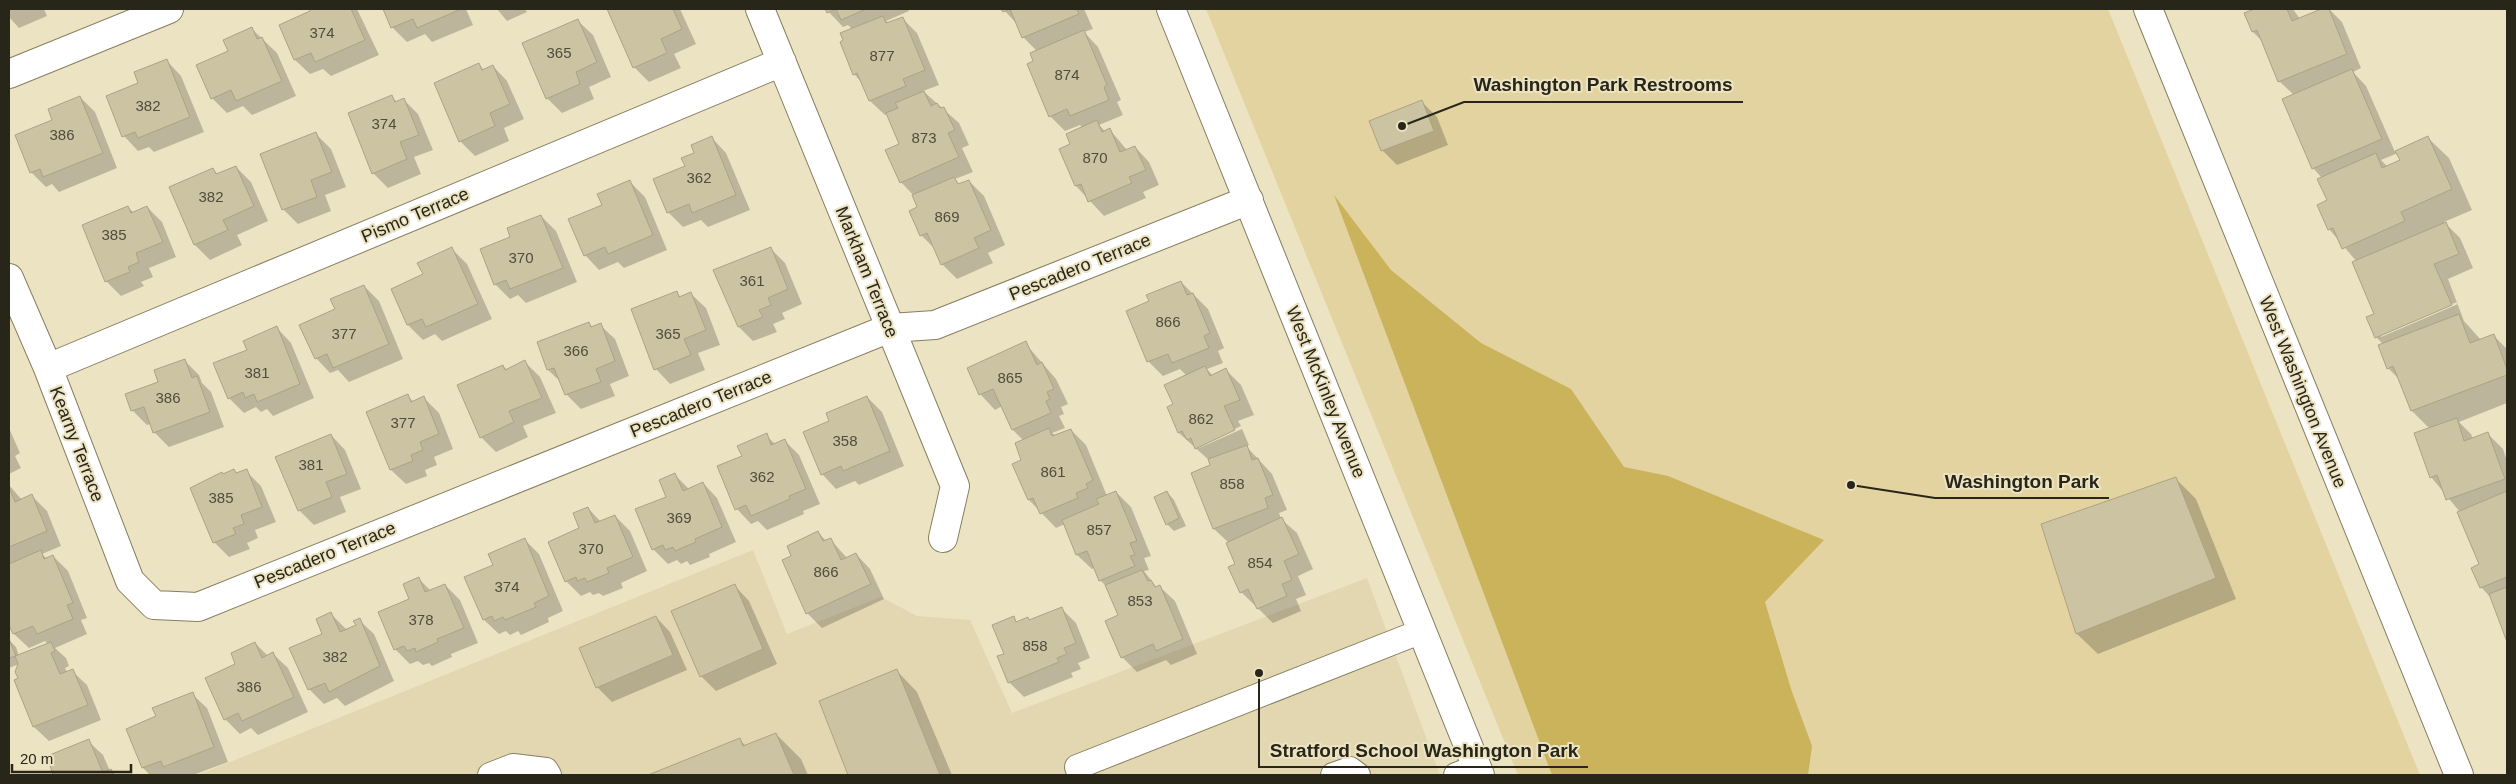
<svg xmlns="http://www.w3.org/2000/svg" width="2516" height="784" font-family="Arial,sans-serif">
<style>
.built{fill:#e2d7b0}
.green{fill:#e2d3a0}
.forest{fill:#cab35b}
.shadow{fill:#0003;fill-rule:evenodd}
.building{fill:#ccc3a3;stroke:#aca384}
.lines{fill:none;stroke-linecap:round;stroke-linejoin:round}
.service-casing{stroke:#877e60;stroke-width:26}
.minor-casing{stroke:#877e60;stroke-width:30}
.tertiary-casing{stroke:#877e60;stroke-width:30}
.service{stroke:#fff;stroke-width:24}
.minor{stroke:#fff;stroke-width:28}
.tertiary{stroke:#fff;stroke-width:28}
.labels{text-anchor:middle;stroke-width:4;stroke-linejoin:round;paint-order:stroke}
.number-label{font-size:15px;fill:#514c3c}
.street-label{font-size:18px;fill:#282519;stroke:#ece3c2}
.leader{fill:none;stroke:#282519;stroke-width:2}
.callout-dot{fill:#282519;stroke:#ece3c2;stroke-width:2}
.callout-label{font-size:19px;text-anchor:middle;font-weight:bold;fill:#282519;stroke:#ece3c2;stroke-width:4;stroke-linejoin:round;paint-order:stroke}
</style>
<rect width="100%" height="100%" fill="#ece3c2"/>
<!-- built -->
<path class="built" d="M753,550L787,634L881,597L917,616L970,620L1012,713L1367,578L1440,775H198Z"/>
<!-- green -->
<path class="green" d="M1206,9H2108L2420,775H1518Z"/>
<!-- forest -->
<path class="forest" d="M1334,195L1391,270L1481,343L1571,389L1624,467L1668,476L1824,540L1765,602L1791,689L1812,746L1808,775H1552Z"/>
<!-- shadow -->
<path class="shadow" d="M9,9H44L47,16L19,28L9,17Z
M311,9H357L379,55L331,76L323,69L310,74L295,60L280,25L312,12Z
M385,9H466L473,25L432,42L425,34L407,42L392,27Z
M497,9H525L527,12L507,21Z
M609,9H680L696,44L674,54L681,68L649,82L634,67Z
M826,9H908L909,11L886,21L889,23L902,18L917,33L939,85L923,91L959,123L969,145L962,148L973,172L955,179L960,185L969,181L984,196L1005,245L988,253L993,263L957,279L942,264L936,250L921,235L918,208L914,196L901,182V145L888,114L885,115L870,101L862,83L854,74L852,29L848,25L843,27Z
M1003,9H1084L1093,29L1084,32L1098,47L1121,100L1117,102L1123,115L1099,125L1106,132L1110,130L1127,150L1135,147L1149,162L1159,185L1143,192L1146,198L1104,216L1076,186L1061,150L1072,145L1083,128L1080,125L1065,131L1050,116L1035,62L1037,51L1023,37L1019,26Z
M2252,9H2293L2300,19L2329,9L2342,22L2361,68L2353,72L2366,86L2395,152L2428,138L2449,158L2472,210L2444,222L2460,238L2473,268L2448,279L2464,321L2481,340L2494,336L2507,349V403L2459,422L2471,434L2473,439L2488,434L2503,449L2507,461V639L2491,598L2481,587V565L2460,512L2431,477L2430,429L2412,411L2400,380L2388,368L2383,344L2376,337V314L2357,262L2329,229L2328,201L2322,178L2313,168L2294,95L2279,81L2264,43L2253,32L2245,14L2254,10ZM2398,153L2402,161L2388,167L2381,160ZM2457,302L2458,304L2381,337V334Z
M578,21L593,35L611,77L589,87L594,99L562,113L547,98Z
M252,29L277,53L296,96L252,115L243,106L227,113L212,98L229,51Z
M167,61L181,76L204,132L154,152L149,147L138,151L124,136L140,84Z
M479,65L484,70L493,66L507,81L524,119L504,128L509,141L475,156L460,141Z
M80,97L95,112L117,168L59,192L52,184L46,187L31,172L53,121Z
M392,97L397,102L403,99L418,114L433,150L414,157L421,174L388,188L373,173Z
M1422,102L1437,117L1448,145L1397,165L1382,150Z
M316,134L331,149L346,187L325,195L331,211L298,224L283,209Z
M712,138L726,153L750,210L708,227L701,220L683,227L668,212L687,167L696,154Z
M236,167L251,182L268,221L237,235L242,245L210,260L195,245L170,188L213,169L218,175Z
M630,182L645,197L667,250L624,268L618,262L599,270L585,255L603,205Z
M128,207L134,213L147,207L162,222L176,257L149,268L153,277L141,282L144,286L121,296L106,281Z
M541,216L556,231L577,282L526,303L518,295L510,299L495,284Z
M770,248L785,263L802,304L782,313L785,319L773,324L777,332L753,341L739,327Z
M452,249L467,264L492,319L442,341L435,334L423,340L408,325L392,289L424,275Z
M1181,282L1208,309L1224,348L1218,351L1223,363L1207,369L1213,376L1226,370L1241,385L1254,415L1238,421L1241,426L1197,446L1199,448L1242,429L1249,445L1246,446L1272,474L1287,510L1279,513L1281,519L1297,533L1313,569L1298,576L1306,595L1296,599L1301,611L1273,623L1241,592L1237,564L1229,543L1214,529L1193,473L1212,466L1211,462L1179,433L1168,408L1174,405L1187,376L1180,369L1163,376L1148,361L1150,302Z
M364,286L379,301L403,359L349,382L338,370L330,373L316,358L336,310Z
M676,293L681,297L691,294L706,308L720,345L698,353L705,370L670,384L656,369Z
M588,323L593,327L600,325L615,339L629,376L610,384L615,396L581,409L566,394L562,383L548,370L538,342Z
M277,328L291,343L314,398L273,416L267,409L261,412L256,407L244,413L229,398L248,350Z
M1025,343L1056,379L1068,404L1061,407L1064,414L1059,416L1065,428L1052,433L1056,436L1071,430L1086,445L1107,496L1116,492L1131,507L1151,556L1144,558L1149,570L1144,571L1157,588L1160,587L1175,601L1197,654L1171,665L1166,660L1137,672L1122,657L1120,616L1107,587L1100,580L1095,568L1092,569L1077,555L1065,524L1056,528L1029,500L1014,464L1023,460L1024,441L1013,430L1002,406L995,410L981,395L968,368Z
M184,360L199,375L202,383L211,392L224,427L169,447L154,432L151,424L147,425L132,410Z
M525,362L540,377L556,413L523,426L528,437L496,452L481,437L503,366L507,370Z
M407,396L414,402L424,398L439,413L453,449L434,457L437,465L425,470L427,476L406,484L391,470L367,412Z
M867,397L882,412L904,466L859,485L855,481L836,489L822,474L831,421Z
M9,428L20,453L15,456L21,468L9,474Z
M331,435L345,450L361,489L340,497L346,512L314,525L299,510Z
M766,435L776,445L785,441L799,455L820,504L803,511L804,514L767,530L758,521L751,524L737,509L743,457Z
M234,471L237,474L246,471L261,486L276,522L255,530L258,538L247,543L250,549L229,557L214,542L224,475Z
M675,475L689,489L703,483L717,498L736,542L709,554L710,557L690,565L687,561L681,564L677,560L668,564L653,549Z
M2175,478L2196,499L2236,599L2098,654L2077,634L2042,525Z
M9,485L22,500L32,496L47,511L61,546L42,554L47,559L53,556L68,571L87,618L81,620L87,634L55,648L66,658L69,666L65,668L67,672L72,671L87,685L101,720L49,741L34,727L20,679L19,664L9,668V640L16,647L19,656L48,644L45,641L29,648L14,634L9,621Z
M1167,492L1174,500L1186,526L1174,531L1167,524Z
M588,508L601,522L615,516L630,531L647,571L621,583L623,588L603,596L599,593L593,595L590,592L581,596L566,581Z
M818,532L826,541L830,539L847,558L856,554L870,569L884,599L822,628L807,613L793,556Z
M524,539L539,554L563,611L548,618L549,622L521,635L518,631L510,635L506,631L499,634L484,620L494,566Z
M418,578L431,591L445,585L460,600L478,643L451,654L452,657L432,666L429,663L423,665L418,661L410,664L395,649Z
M735,586L749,601L777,664L716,691L701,676Z
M1061,608L1076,623L1090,658L1078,663L1081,669L1071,673L1073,677L1024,697L1009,682L1006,654L1013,618L1018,623L1030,621Z
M331,614L347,630L357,626L359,620L374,634L394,681L345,706L337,698L324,704L309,689Z
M656,617L670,632L687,670L612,702L597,687Z
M255,643L268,656L273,654L288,668L308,712L258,735L251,728L240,734L225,719L237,664Z
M897,671L917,692L952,775H850L821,702Z
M192,694L207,708L228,762L193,775H150L143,768L127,729L158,717Z
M776,734L801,759L808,775H651L739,739L746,746Z
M88,741L103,755L110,771L115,775H55L49,757Z"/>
<!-- building -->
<path class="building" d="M309,9H351L365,40L315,62L311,53L294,60L279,25L310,11Z
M383,9H458L459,10L417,28L413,19L391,28Z
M607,9H673L682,29L661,39L667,53L633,68Z
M825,9H866L841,20L836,9L827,13Z
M1001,9H1077L1079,14L1022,38L1010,9L1003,12Z
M2254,9H2287L2292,21L2321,9H2329L2347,54L2278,82L2257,30L2252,32L2244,13Z
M883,16L886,23L903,17L925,70L903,79L906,86L869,101L857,73L853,75L840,42L843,40L840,33Z
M578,19L597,62L576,72L580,84L546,99L522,43Z
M252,27L257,39L262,37L282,81L236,101L231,90L211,99L196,65L228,51L223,40Z
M1084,30L1107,85L1104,87L1109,100L1070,116L1067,109L1049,117L1027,64L1033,61L1030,53Z
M167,59L190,117L138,138L135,132L122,137L106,96L138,83L134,72Z
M479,63L482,70L493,65L510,104L490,113L495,126L459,142L434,83Z
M2352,69L2382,139L2312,169L2282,99Z
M924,91L931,106L937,103L940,108L944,107L955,130L948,133L959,157L900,183L885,150L899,144L886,113L898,108L895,103Z
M392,95L395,102L404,98L419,135L400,142L407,159L372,174L348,113Z
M80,96L103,153L43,177L40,169L30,173L15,135L52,120L48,109Z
M1422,100L1434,131L1381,151L1369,121Z
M1097,120L1102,132L1110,128L1120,152L1135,146L1146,170L1129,177L1132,183L1088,202L1081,184L1075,186L1059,149L1070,144L1066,134Z
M316,132L332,172L311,180L317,197L282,210L260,154Z
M712,136L736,195L692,213L689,204L667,213L653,179L685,166L681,158L694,153L691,145Z
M2428,136L2452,189L2401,212L2405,221L2342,249L2333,228L2328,230L2317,205L2327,200L2317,179L2376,153L2382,168L2400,160L2395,151Z
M236,166L254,206L223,220L228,230L194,245L169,187L213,168L216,174Z
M954,177L958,184L969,180L991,230L974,238L979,248L941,265L927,233L920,236L909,211L917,207L912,195Z
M630,180L653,235L608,254L605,247L584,256L568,219L602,205L597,194Z
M128,206L131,213L147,206L163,242L136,253L139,262L128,267L130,272L105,282L82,225Z
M541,215L563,268L510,289L506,280L494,285L480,249L510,237L507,228Z
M2446,222L2459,254L2434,264L2452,305L2375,338L2366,317L2374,314L2352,262Z
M452,247L478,304L426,327L422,319L407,325L391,289L423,274L417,263Z
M771,247L788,289L768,298L771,305L759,310L763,317L738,327L713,270Z
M1181,281L1187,295L1193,293L1210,333L1204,336L1209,348L1172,363L1168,354L1147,362L1126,311L1149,301L1146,295Z
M364,285L389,344L333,368L327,354L315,359L299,325L335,309L330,299Z
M677,291L679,297L691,292L706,330L684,339L691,355L654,370L631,309Z
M2459,314L2470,343L2494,334L2507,369V375L2411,411L2393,366L2387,369L2378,345Z
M589,322L591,327L601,323L615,361L596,369L601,382L565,395L554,368L547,370L537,342Z
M277,326L300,384L257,402L254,394L245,398L243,392L228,399L213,363L247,350L243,341Z
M1026,341L1037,365L1042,362L1054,389L1047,392L1050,399L1046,401L1051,413L1012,430L993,389L979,395L967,368Z
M185,359L192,378L197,376L210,412L153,433L144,407L131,411L125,394L158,382L154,370Z
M525,360L542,398L509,411L514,422L480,438L457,385L503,365L505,370Z
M1205,366L1210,376L1226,368L1240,400L1224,406L1235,430L1195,449L1191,438L1187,440L1182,431L1178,433L1167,407L1173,404L1164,385Z
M408,394L411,402L424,396L439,434L420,442L423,450L411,455L413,461L390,470L366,412Z
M867,396L890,451L843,471L841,466L821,475L803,432L829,421L826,413Z
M2457,418L2464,441L2488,432L2505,479L2446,500L2437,475L2430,478L2414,433Z
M1049,428L1052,436L1071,429L1093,480L1086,484L1088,488L1076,493L1078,498L1040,514L1033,498L1028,500L1012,464L1021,460L1015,443Z
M767,433L771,445L785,439L806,489L789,496L790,499L751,516L746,505L735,510L717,466L742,456L737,446Z
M331,434L347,474L326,482L332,497L298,511L275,457Z
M1247,445L1252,460L1258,458L1273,495L1265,498L1268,508L1213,529L1191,473L1210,465L1208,459Z
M234,469L236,473L247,469L262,507L241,515L244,524L233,528L236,534L213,543L190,488L222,472L223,474Z
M675,473L683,491L703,482L722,527L695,539L696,542L675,551L673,547L665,550L663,545L652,550L635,509L666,497L659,480Z
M2176,477L2216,578L2076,634L2041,524Z
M9,487L15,502L32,494L47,531L9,547Z
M1116,491L1137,541L1130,543L1135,555L1130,556L1135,566L1099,581L1087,551L1076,555L1062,520L1099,504L1096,499Z
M1167,491L1179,518L1166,525L1154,497Z
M2507,491V577L2480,588L2471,568L2479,564L2457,512Z
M588,507L595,523L615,515L633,557L607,568L609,573L587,582L585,578L577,581L576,577L565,582L548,542L579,528L573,513Z
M1282,517L1299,554L1284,561L1292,580L1282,584L1287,596L1257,609L1248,589L1240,593L1228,567L1235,564L1226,543Z
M818,531L823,541L831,538L841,560L856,553L871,584L806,614L782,560L791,556L787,546Z
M525,538L549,596L534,603L536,607L505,620L503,617L494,621L492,616L483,620L464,577L493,565L488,554Z
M41,550L44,559L53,555L73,603L67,605L73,619L37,634L33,626L13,634L9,625V564Z
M1142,570L1148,581L1151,580L1155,587L1160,585L1183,639L1156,651L1153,644L1121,658L1105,621L1118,615L1105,585Z
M419,577L425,592L445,584L464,628L437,639L438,642L416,652L415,648L407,651L404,646L394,650L378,612L409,599L403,584Z
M735,584L763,649L700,677L671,611Z
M2507,587V642L2489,594Z
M1062,607L1076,643L1064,648L1067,654L1057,658L1059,662L1008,683L997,656L1004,654L992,625L1014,616L1016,622L1028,617L1029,620Z
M331,612L340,632L356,625L353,621L360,618L380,666L329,692L325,683L308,690L289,648L322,634L316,619Z
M656,616L673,655L596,688L579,648Z
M9,639L16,656L9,658Z
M51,642L55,651L51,653L60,674L73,669L88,705L33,727L14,680L18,678L15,672L18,664L15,656Z
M255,642L262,658L273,652L294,697L242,721L238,713L224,720L205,678L235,664L231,653Z
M897,669L940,775H848L819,701Z
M193,692L214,747L163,767L161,761L142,768L126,729L156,716L152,708Z
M776,733L794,775H648L740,738L743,746Z
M89,739L103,773L111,769L114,775H53L47,756Z"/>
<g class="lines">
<defs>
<path id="service" d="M490,775L513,766L546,770L549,775
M1080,775L1077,767L1422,631
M1333,775L1350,769L1358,775
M1456,775L1477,767"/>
<path id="minor" d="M760,9L955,486L943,538
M1171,9L1480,775
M9,74L169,9
M9,278L48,368L130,581L154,605L198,607L890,328L935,325L1249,200
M48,368L782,62"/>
<path id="tertiary" d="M2148,9L2459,775"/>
</defs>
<!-- service casing -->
<use href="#service" class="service-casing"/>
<!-- minor casing -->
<use href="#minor" class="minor-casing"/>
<!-- tertiary casing -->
<use href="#tertiary" class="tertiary-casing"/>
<!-- service -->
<use href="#service" class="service"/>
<!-- minor -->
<use href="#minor" class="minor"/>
<!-- tertiary -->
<use href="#tertiary" class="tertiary"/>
</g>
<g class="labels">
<!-- number labels -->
<g class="number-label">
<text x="322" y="38">374</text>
<text x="559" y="58">365</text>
<text x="882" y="61">877</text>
<text x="1067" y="80">874</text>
<text x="148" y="111">382</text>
<text x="384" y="129">374</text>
<text x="62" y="140">386</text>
<text x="924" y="143">873</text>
<text x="1095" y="163">870</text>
<text x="699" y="183">362</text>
<text x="211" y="202">382</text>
<text x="947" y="222">869</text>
<text x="114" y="240">385</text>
<text x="521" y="263">370</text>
<text x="752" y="286">361</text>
<text x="1168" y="327">866</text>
<text x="344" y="339">377</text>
<text x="668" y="339">365</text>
<text x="576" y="356">366</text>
<text x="257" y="378">381</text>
<text x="1010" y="383">865</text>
<text x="168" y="403">386</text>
<text x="1201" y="424">862</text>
<text x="403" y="428">377</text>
<text x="845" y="446">358</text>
<text x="311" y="470">381</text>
<text x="1053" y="477">861</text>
<text x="762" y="482">362</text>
<text x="1232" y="489">858</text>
<text x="221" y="503">385</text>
<text x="679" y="523">369</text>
<text x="1099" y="535">857</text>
<text x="591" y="554">370</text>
<text x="1260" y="568">854</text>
<text x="826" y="577">866</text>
<text x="507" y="592">374</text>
<text x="1140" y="606">853</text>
<text x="421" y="625">378</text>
<text x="1035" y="651">858</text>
<text x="335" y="662">382</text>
<text x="249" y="692">386</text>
</g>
<!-- street labels -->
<g class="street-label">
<text transform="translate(415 215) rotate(-23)" y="6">Pismo Terrace</text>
<text transform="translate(1080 267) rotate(-22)" y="6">Pescadero Terrace</text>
<text transform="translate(867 272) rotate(68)" y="6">Markham Terrace</text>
<text transform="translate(1326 392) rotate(68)" y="6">West McKinley Avenue</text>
<text transform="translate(2303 392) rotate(68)" y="6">West Washington Avenue</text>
<text transform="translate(701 404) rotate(-22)" y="6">Pescadero Terrace</text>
<text transform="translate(77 444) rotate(69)" y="6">Kearny Terrace</text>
<text transform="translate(325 555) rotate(-22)" y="6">Pescadero Terrace</text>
</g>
</g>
<!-- callouts -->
<path class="leader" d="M1402 126L1464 102H1743M1851 485L1935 498H2109M1259 673L1259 767H1588"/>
<g class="callout-dot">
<circle cx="1402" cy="126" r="5"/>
<circle cx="1851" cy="485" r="5"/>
<circle cx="1259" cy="673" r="5"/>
</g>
<g class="callout-label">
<text x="1603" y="91">Washington Park Restrooms</text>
<text x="2022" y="488">Washington Park</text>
<text x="1424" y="757">Stratford School Washington Park</text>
</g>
<!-- border -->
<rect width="2516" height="784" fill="none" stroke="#282519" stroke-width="20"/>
<!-- scale -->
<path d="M12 764v8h119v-8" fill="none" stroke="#282519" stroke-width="2.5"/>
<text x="20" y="764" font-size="15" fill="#282519" stroke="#ece3c2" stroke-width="4" paint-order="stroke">20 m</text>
</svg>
